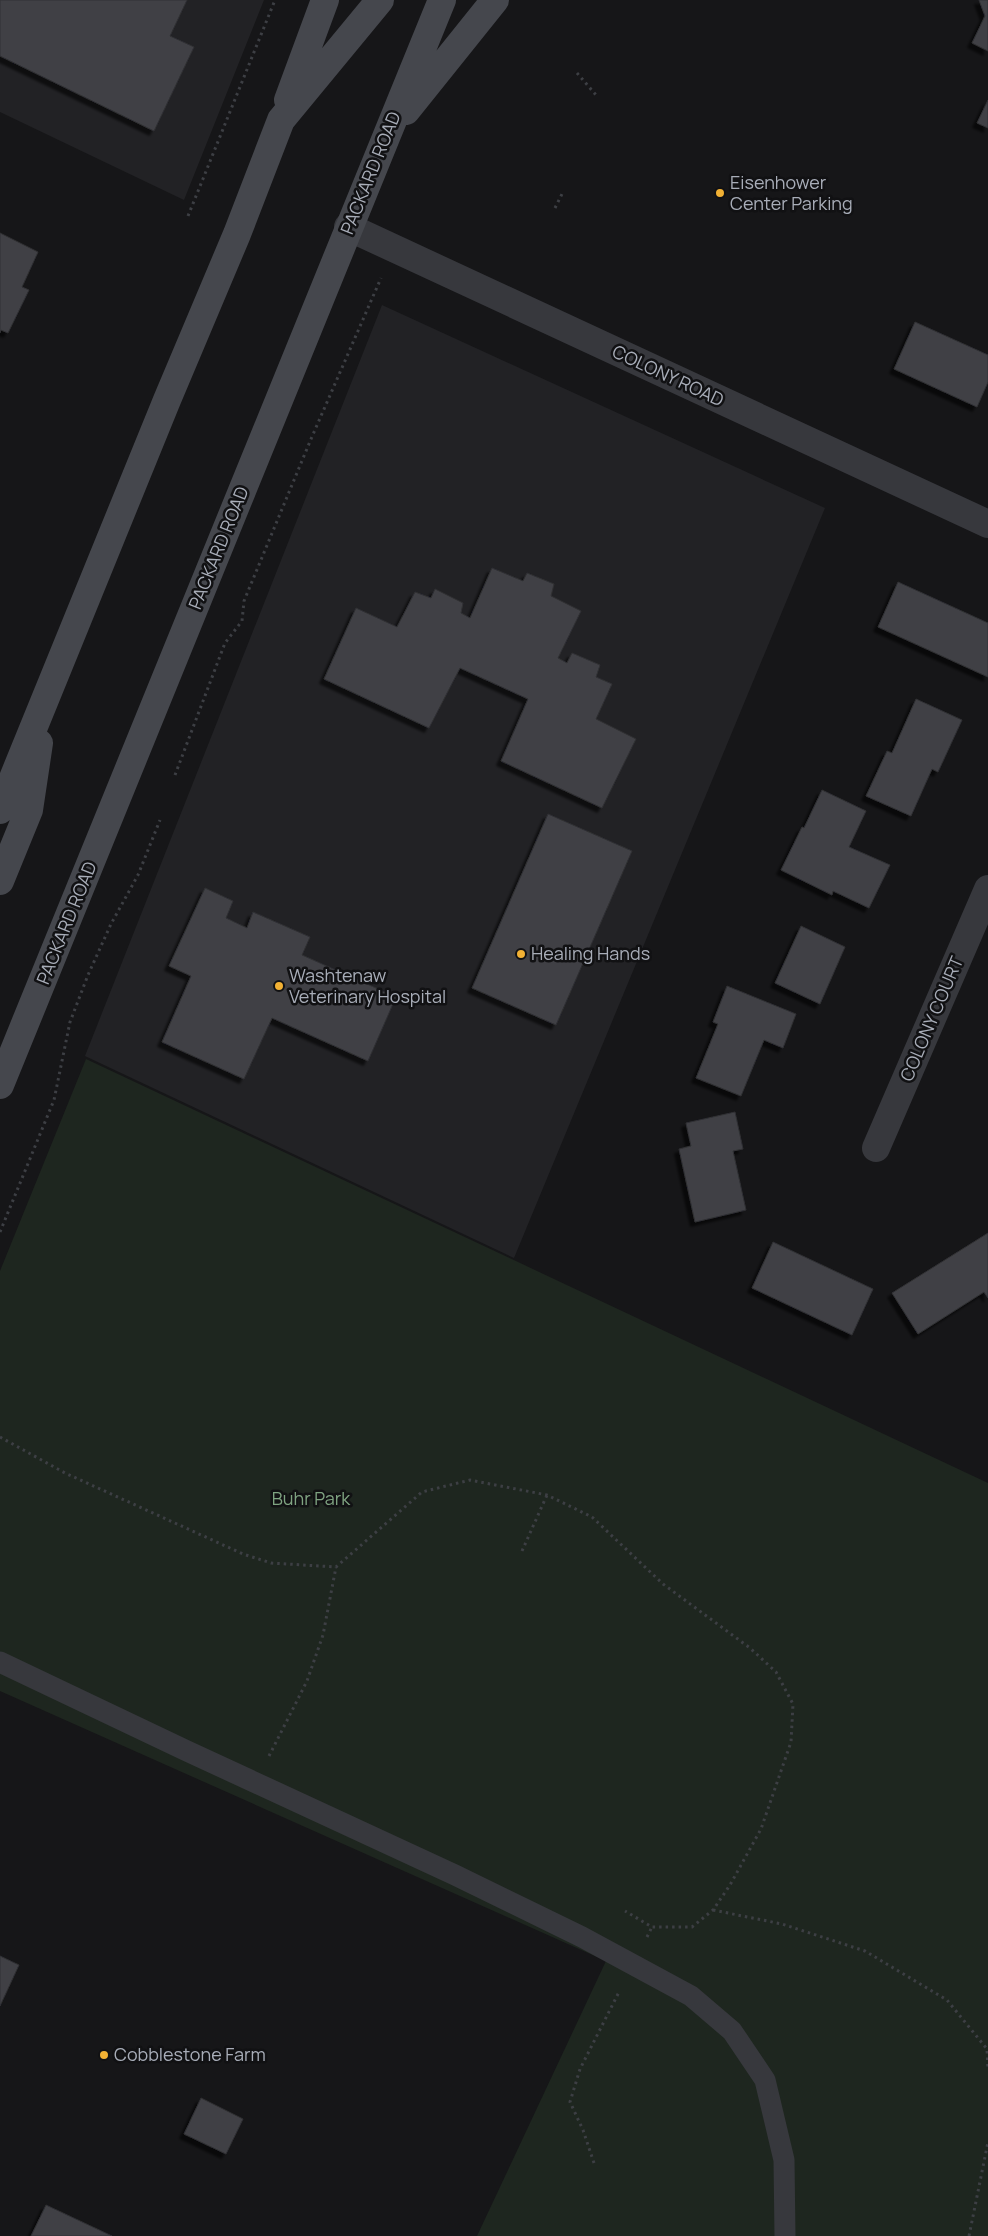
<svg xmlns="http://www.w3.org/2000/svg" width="988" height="2236" font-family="Manrope,sans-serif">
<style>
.built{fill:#222225}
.green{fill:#1e261f}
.building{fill:#404145;stroke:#303034;filter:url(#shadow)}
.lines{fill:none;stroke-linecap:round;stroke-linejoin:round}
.path{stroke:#3d3f44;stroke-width:3;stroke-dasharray:2.5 4;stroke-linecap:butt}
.service{stroke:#37383d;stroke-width:21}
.minor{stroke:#37383d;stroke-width:28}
.secondary{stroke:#45474d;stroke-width:28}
.poi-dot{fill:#f2b134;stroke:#111113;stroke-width:2}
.labels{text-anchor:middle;stroke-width:5;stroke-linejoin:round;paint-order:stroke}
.street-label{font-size:18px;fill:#a8adb8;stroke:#111113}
.poi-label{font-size:18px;fill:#a8adb8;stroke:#111113;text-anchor:start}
.park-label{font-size:18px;fill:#7fa381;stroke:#111113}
</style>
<defs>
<filter id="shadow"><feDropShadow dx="-4.5" dy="4.5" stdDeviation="1" flood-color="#0009"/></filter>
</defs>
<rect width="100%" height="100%" fill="#161618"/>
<!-- built -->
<path class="built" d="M0,0H264L184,200L0,112Z
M382,305L825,508L514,1258L85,1056Z"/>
<!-- green -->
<path class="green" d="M86,1059L988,1483V2236H477L606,1961L0,1691V1271Z"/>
<!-- building -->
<path class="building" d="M0,0H187L170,36L194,47L154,131L0,56Z
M979,0H988V51L972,43L985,16Z
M988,100V128L977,123Z
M0,233L38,252L22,287L29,290L8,333L1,330L0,333Z
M915,322L988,355V382L977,407L894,369Z
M492,568L523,581L527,573L554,584L551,596L581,611L558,658L567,663L572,653L600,665L596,677L612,684L596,719L636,739L602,808L501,761L528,699L460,668L429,728L324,679L356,608L397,627L415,592L431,598L435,589L463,603L461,613L470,618Z
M898,582L988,623V677L878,627Z
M916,699L962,720L938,772L932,769L911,816L866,796L887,751L892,753Z
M822,790L866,811L849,847L890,865L869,908L833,891L832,895L781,870L802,827L804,828Z
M548,814L632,851L556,1025L472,988Z
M205,888L233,901L226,918L247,928L253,912L310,937L302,955L396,997L368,1061L272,1018L244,1079L162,1042L191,976L169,966Z
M801,926L845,947L820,1004L775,983Z
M727,986L796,1014L783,1048L764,1040L741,1096L696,1078L718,1024L713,1022Z
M735,1112L743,1149L733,1151L746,1210L695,1222L679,1149L691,1146L686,1123Z
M988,1233V1298L984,1292L918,1334L892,1293Z
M773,1242L873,1289L852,1335L752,1288Z
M0,1956L19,1965L0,2006Z
M201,2098L243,2119L226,2154L184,2134Z
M46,2205L112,2236H31Z"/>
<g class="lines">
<!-- path -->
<path class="path" d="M577,73L596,95
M555,208L563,192
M188,216L275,0
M175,775L225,643L242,621L244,601L311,439L381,278
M0,1232L54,1100L70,1022L88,975L111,924L138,875L160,820
M0,1437L65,1473L243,1554L271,1563L336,1567L422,1492L470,1480L547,1495L592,1517L663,1584L750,1648L776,1672L793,1704L791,1742L761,1829L730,1885L713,1910L692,1927H652L625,1911
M522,1551L547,1495
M269,1756L307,1681L323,1635L336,1567
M713,1910L782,1924L865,1951L947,2000L987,2049L988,2070
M647,1937L652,1927
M594,2163L583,2130L570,2102L580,2069L619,1992
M969,2236L988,2142"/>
<!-- service -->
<path class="service" d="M0,1662L187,1751L455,1875L582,1937L691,1996L732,2031L765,2080L784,2160L785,2236"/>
<!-- minor -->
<path class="minor" d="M348,227L988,524
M876,1148L988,889"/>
<!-- secondary -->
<path class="secondary" d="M288,100L325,0
M406,111L495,0
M0,810L167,400L237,234L281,120L380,0
M0,881L29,810L39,743
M0,1085L442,0"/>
</g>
<!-- markers -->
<g class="poi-dot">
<circle cx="720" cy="193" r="5"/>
<circle cx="521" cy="954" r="5"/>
<circle cx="279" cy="986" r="5"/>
<circle cx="104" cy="2055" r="5"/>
</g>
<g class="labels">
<!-- street labels -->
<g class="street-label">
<text transform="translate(371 173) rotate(-68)" y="6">PACKARD ROAD</text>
<text transform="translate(668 376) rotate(25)" y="6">COLONY ROAD</text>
<text transform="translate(219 548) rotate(-68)" y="6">PACKARD ROAD</text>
<text transform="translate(67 923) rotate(-68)" y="6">PACKARD ROAD</text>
<text transform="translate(932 1019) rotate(-67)" y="6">COLONY COURT</text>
</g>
<!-- poi labels -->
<g class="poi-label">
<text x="730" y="189">Eisenhower<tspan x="730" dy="21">Center Parking</tspan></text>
<text x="531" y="960">Healing Hands</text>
<text x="289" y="982">Washtenaw<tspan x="289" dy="21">Veterinary Hospital</tspan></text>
<text x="114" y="2061">Cobblestone Farm</text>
</g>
<!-- park labels -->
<g class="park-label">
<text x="311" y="1505">Buhr Park</text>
</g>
</g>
</svg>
